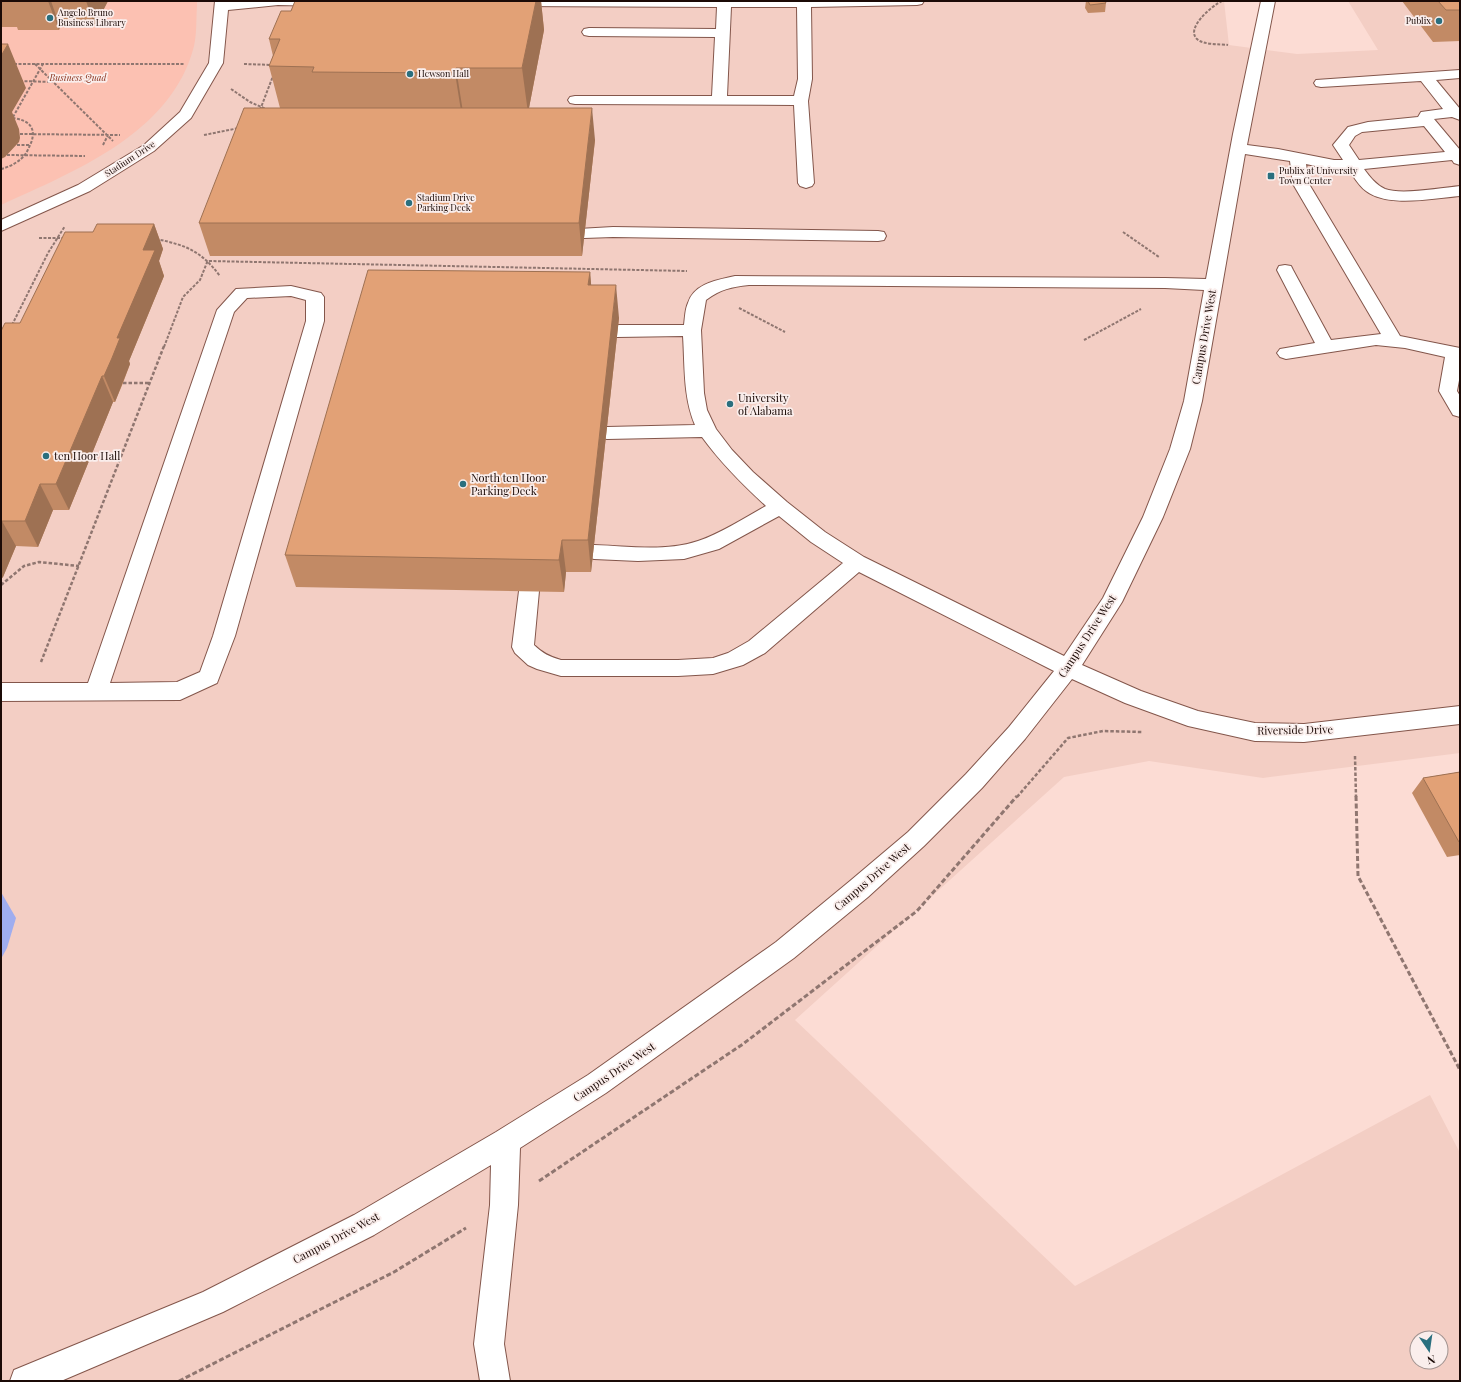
<svg xmlns="http://www.w3.org/2000/svg" width="1461" height="1382" font-family="'Playfair Display',serif">
<style>
.built{fill:#f3cec4;fill-rule:evenodd}
.green{fill:#fcc1b2}
.water{fill:#9fadef}
.lines{fill:none;stroke-linecap:round;stroke-linejoin:round}
.minor-casing{stroke:#83564b;stroke-width:2}
.path-far2{stroke:#8f7670;stroke-width:2;stroke-dasharray:3 1.5;stroke-linecap:butt}
.path-far1{stroke:#8f7670;stroke-width:2.5;stroke-dasharray:3.5 2;stroke-linecap:butt}
.path{stroke:#8f7670;stroke-width:3;stroke-dasharray:5 2.5;stroke-linecap:butt}
.minor{fill:#fff;fill-rule:evenodd}
.wall{fill:#c28a65}
.shaded-wall{fill:#9e7153}
.building{fill:#e2a176;stroke:#9e7153}
.poi-dot{fill:#2a6f7e;stroke:#faeeec;stroke-width:1.5}
.labels{text-anchor:middle;stroke-width:3.5;stroke-linejoin:round;paint-order:stroke}
.far-poi-label{font-size:9px;fill:#1b0a06;stroke:#faeeec;text-anchor:start}
.far-park-label{font-size:9px;font-style:italic;fill:#8a311c;stroke:#faeeec}
.far-street-label{font-size:9px;fill:#1b0a06;stroke:#faeeec}
.street-label{font-size:11px;fill:#1b0a06;stroke:#faeeec}
.poi-label{font-size:11px;fill:#1b0a06;stroke:#faeeec;text-anchor:start}
</style>
<rect width="100%" height="100%" fill="#fcdcd4"/>
<!-- built -->
<path class="built" d="M1,1H1224L1229,45L1297,54L1378,50L1348,1H1460V753L1263,778L1149,761L1064,777L795,1020L1075,1286L1430,1095L1460,1153V1381H1ZM1417,1338H1441V1362H1417Z"/>
<!-- green -->
<path class="green" d="M1,1H197V6C196,19 197,33 194,46C172,133 75,171 1,205Z"/>
<!-- water -->
<path class="water" d="M1,892L16,918L7,948L1,959Z"/>
<g class="lines">
<defs>
<path id="minor" d="M215,1L331,2L329,5L324,6L278,5L228,10L223,63L191,118L154,151L90,191L1,231V220L78,185L144,145L180,112L209,63Z
M505,1H924L922,4L917,5L811,7L812,79L808,101L814,183L812,186L806,188L800,186L798,183L794,105L575,104L570,103L568,100L570,97L575,96H712L715,37L589,36L584,35L582,32L584,29L589,28L716,29L717,7L511,6L506,5ZM731,7H797L798,79L794,96H727Z
M1261,1H1275L1247,145L1278,149L1334,160H1343L1333,145L1348,127L1368,122L1418,117L1421,112L1443,109L1421,81L1321,87L1316,86L1314,83L1316,80L1460,70V78L1436,80L1460,109V120L1452,117L1434,119L1460,150V165L1454,163L1452,160L1364,169C1370,177 1376,185 1385,189C1401,195 1441,188 1460,186V196C1434,198 1388,208 1366,191C1359,186 1354,177 1349,170H1334L1306,164L1309,184L1400,336L1460,348V375L1457,391L1460,396V417L1453,415L1439,391L1445,357L1405,348L1376,345L1286,359L1280,357L1277,353L1280,349L1315,343L1277,270L1279,266L1285,265L1291,266L1293,270L1331,340L1381,334L1293,184L1290,161L1245,154L1202,401L1190,449L1163,517L1122,602L1082,665L1141,691L1198,711L1255,723L1304,724L1460,706V724L1304,742L1255,741L1188,726L1125,703L1072,679L1025,739L982,788L924,846L868,897L794,958L606,1093L520,1148L518,1205L504,1344L510,1381H480L474,1344L490,1205L491,1165L374,1235L223,1312L61,1381H10L14,1370L203,1292L354,1215L496,1132L588,1075L776,942L850,881L908,832L966,774L1009,727L1054,671L859,572L765,653L743,665L713,674L678,676H561L537,669L528,665L515,653L512,647L519,591L522,586L529,583L536,586L539,591L534,645C542,653 550,657 561,660H678L713,658L728,653L749,641L843,563L811,542L779,516L719,549L684,559L638,561L594,559L587,557L584,552L587,547L594,545C627,546 665,552 698,541C722,533 744,518 766,506C742,484 721,463 702,437L607,439L600,438L598,433L600,428L607,427L695,425C683,397 685,366 683,336L617,337L611,335L608,331L611,327L617,325H684C685,318 685,309 688,303C694,283 718,280 735,276L1165,278L1206,279L1233,134ZM1424,126L1445,152L1359,160L1349,145L1355,136L1362,132ZM749,285L1165,288L1204,290L1184,401L1170,449L1143,517L1103,598L1064,656L864,557L825,532L787,502L753,472L732,450L716,429L707,410L704,393L701,330L706,300C721,289 731,287 749,285Z
M613,227L878,231L884,232L886,236L884,240L878,241L613,237L584,238L578,237L576,233L578,229Z
M291,286L321,293L324,297V321L235,636L217,683L180,700L1,701V683H88L217,310L236,289ZM291,296L306,300V321L213,636L200,672L177,682L110,683L234,312L247,298Z"/>
</defs>
<!-- minor casing -->
<use href="#minor" class="minor-casing"/>
<!-- path-far2 -->
<path class="path-far2" d="M1222,1C1213,5 1185,28 1197,39C1203,45 1220,44 1228,45
M14,64H185
M35,64L113,141
M244,64L273,65
M20,81L53,82
M231,89L250,102L266,109
M260,110L273,76
M13,117L43,64
M20,134L120,135
M204,135L239,128
M17,145H30
M103,145L108,135
M7,155L85,156
M1,169C9,167 17,163 23,157C27,153 29,147 31,143C37,127 28,120 13,118
M1123,232L1159,257
M39,238H66
M156,239C186,245 201,251 220,276
M209,261L687,271
M739,308L785,332
M12,325L48,253L65,226
M1084,340L1141,309
M164,347L183,297L200,280L208,260"/>
<!-- path-far1 -->
<path class="path-far1" d="M123,383H149
M1,585L24,566L39,562L79,566
M41,662L164,346
M1355,756L1356,797
M1017,797L1068,738L1103,731L1142,732"/>
<!-- path -->
<path class="path" d="M1356,796L1358,876L1460,1070
M539,1181L743,1044L917,911L1017,796
M179,1381L394,1272L466,1228"/>
<!-- minor -->
<use href="#minor" class="minor"/>
</g>
<!-- wall -->
<path class="wall" d="M1,1H108L95,26L60,27L59,30H18L17,27H1Z
M295,1H541L544,30L529,108L595,140L582,256H210L199,223L280,108L269,66L273,56L269,39L291,11Z
M1086,1H1105L1106,3L1105,12L1088,13L1085,8Z
M1402,1H1460V41L1433,42Z
M154,224L163,249L159,261L164,276L129,361L130,364L123,383L115,402H113L69,510H53L38,547L16,546L3,577L1,579V331L20,323L93,232Z
M590,272L591,285L619,318L591,572H566L564,592L296,587L285,555Z
M1460,772V855L1447,857L1412,793L1423,778Z"/>
<!-- shaded-wall -->
<path class="shaded-wall" d="M48,1H51L60,27L59,30Z
M86,1H108L95,26Z
M536,1H541L544,30L528,113L522,68Z
M8,44L26,88L12,112L19,129L20,138L19,142L5,157L1,159V49Z
M456,68L463,112L462,117L455,73Z
M592,108L595,140L582,256L579,223Z
M154,224L163,249L159,261L164,276L129,361L130,364L115,402L104,376L117,338L143,250Z
M590,272L593,305L588,285Z
M616,285L619,318L591,572L588,540Z
M102,376L113,402L69,510L56,484Z
M40,484L53,510L38,547L25,521Z
M2,521L16,546L3,577L1,579V524Z
M562,540L566,572L564,592L559,560Z"/>
<!-- building -->
<path class="building" d="M295,1H536L522,68H456L455,73L312,72L314,67L269,66L280,39H269L281,11H291Z
M1088,1H1105L1106,3L1090,5Z
M1438,1H1460V10H1446Z
M1,44H8L1,56Z
M244,108H592L579,223H199Z
M97,224H154L143,250H155L117,338H120L112,358L104,376H102L56,484H40L25,521H2L1,524V331L5,323H20L65,232H93Z
M368,270L590,272L588,285H616L588,540H562L559,560L285,555Z
M1460,772V842H1459L1423,778Z"/>
<!-- markers -->
<g class="poi-dot">
<circle cx="50" cy="18" r="4"/>
<circle cx="1439" cy="21" r="4"/>
<circle cx="410" cy="74" r="4"/>
<rect x="1267" y="172" width="8" height="8" rx="2"/>
<circle cx="409" cy="203" r="4"/>
<circle cx="730" cy="404" r="4"/>
<circle cx="46" cy="456" r="4"/>
<circle cx="463" cy="484" r="4"/>
</g>
<g class="labels">
<!-- far-poi labels -->
<g class="far-poi-label">
<text x="58" y="16">Angelo Bruno<tspan x="58" dy="10">Business Library</tspan></text>
<text x="1431" y="24" text-anchor="end">Publix</text>
<text x="418" y="77">Hewson Hall</text>
<text x="1279" y="174">Publix at University<tspan x="1279" dy="10">Town Center</tspan></text>
<text x="417" y="201">Stadium Drive<tspan x="417" dy="10">Parking Deck</tspan></text>
</g>
<!-- far-park labels -->
<g class="far-park-label">
<text x="78" y="81">Business Quad</text>
</g>
<!-- far-street labels -->
<g class="far-street-label">
<text transform="translate(130 159) rotate(-33)" y="3">Stadium Drive</text>
</g>
<!-- street labels -->
<g class="street-label">
<text transform="translate(1204 337) rotate(-80)" y="4">Campus Drive West</text>
<text transform="translate(1087 636) rotate(-57)" y="4">Campus Drive West</text>
<text transform="translate(1295 730) rotate(-1)" y="4">Riverside Drive</text>
<text transform="translate(872 877) rotate(-41)" y="4">Campus Drive West</text>
<text transform="translate(614 1072) rotate(-34)" y="4">Campus Drive West</text>
<text transform="translate(336 1238) rotate(-28)" y="4">Campus Drive West</text>
</g>
<!-- poi labels -->
<g class="poi-label">
<text x="738" y="402">University<tspan x="738" dy="13">of Alabama</tspan></text>
<text x="54" y="460">ten Hoor Hall</text>
<text x="471" y="482">North ten Hoor<tspan x="471" dy="13">Parking Deck</tspan></text>
</g>
</g>
<!-- border -->
<rect width="1461" height="1382" fill="none" stroke="#1b0a06" stroke-width="4"/>
<!-- north arrow -->
<g transform="translate(1429 1350) rotate(167)"><circle r="19" fill="#faeeec" stroke="#a19390"/>
<path d="M0-3L7 15L0 10L-7 15Z" fill="#2a6f7e"/>
<text y="-6" font-size="11" font-weight="bold" text-anchor="middle" fill="#1b0a06">N</text>
</g>
</svg>
